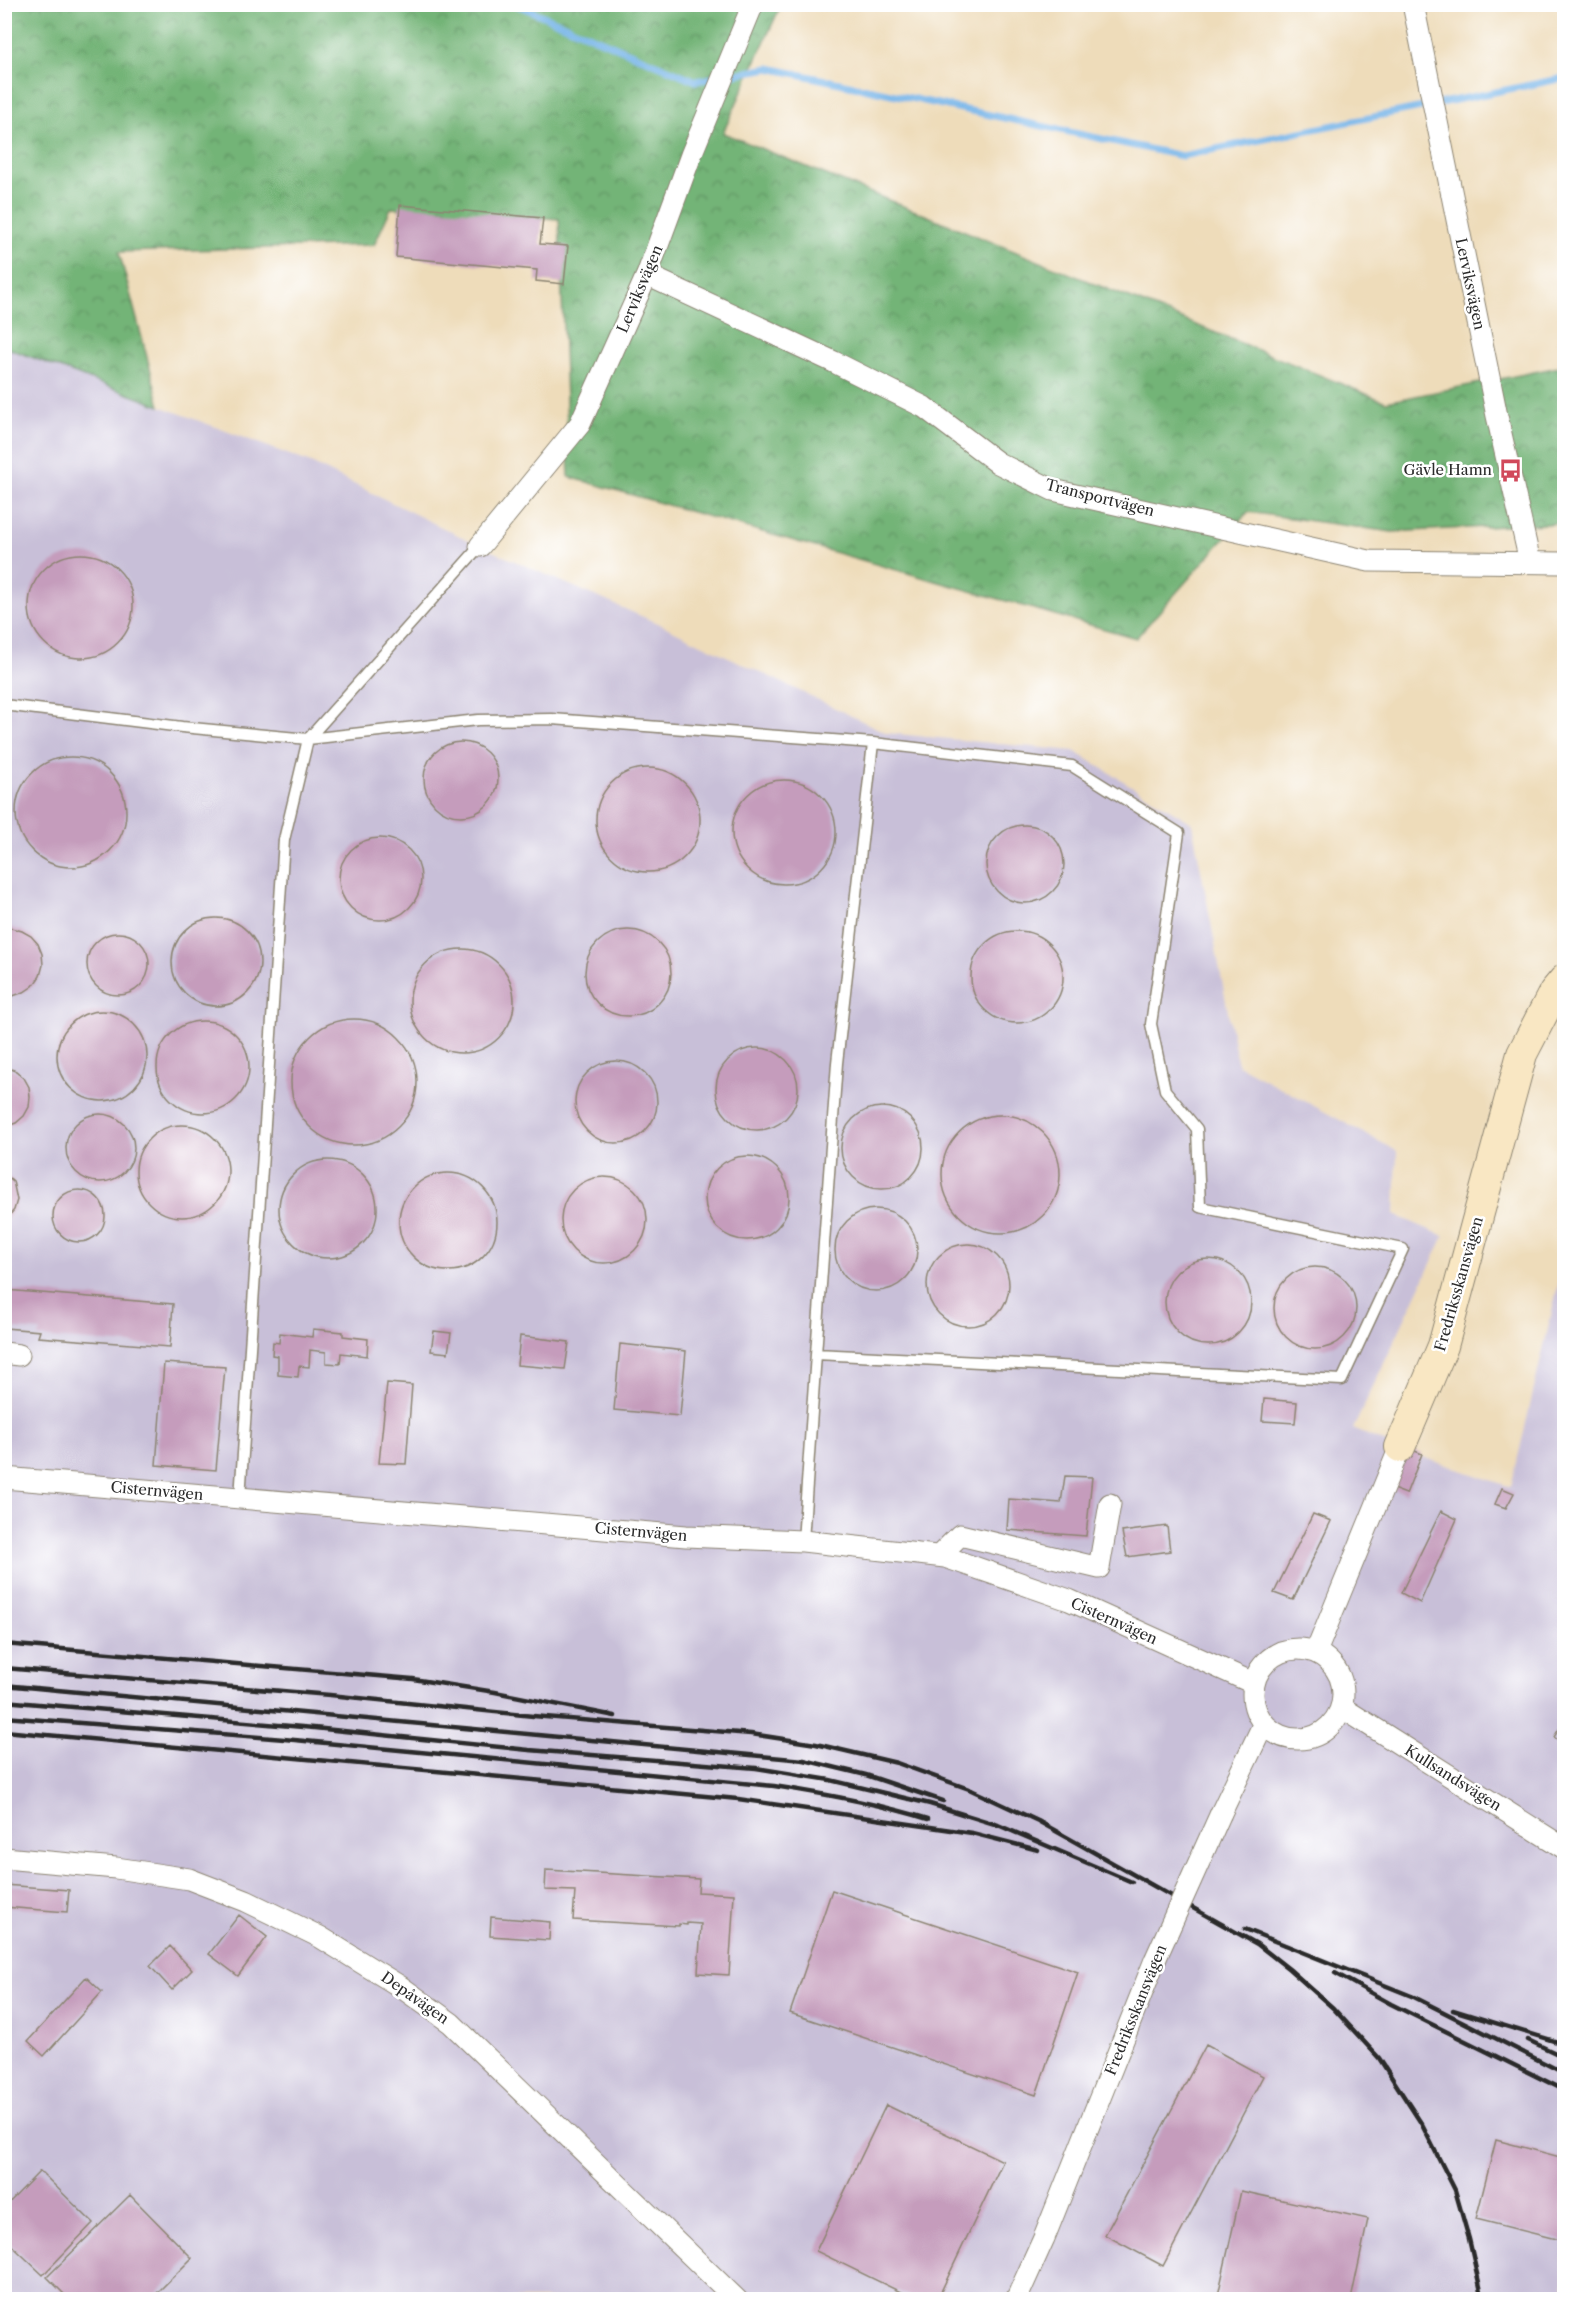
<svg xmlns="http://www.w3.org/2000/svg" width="1569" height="2304" font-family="'Libre Caslon Text',serif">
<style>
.industrial{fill:#c8bfd8}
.forest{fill:url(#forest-crowns);stroke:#4f7051;stroke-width:1.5}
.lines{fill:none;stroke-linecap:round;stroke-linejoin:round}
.stream{stroke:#75b4e8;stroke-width:7}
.building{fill:#c59cbc}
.service-casing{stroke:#8c8472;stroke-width:13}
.minor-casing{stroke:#8c8472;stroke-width:23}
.secondary-casing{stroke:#8c8472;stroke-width:32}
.service{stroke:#fff;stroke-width:10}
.minor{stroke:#fff;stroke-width:21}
.secondary{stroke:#f9e7c3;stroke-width:30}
.rail{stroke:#2b2b2b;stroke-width:4.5}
.minor-bridge-casing{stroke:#8c8472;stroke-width:23;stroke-linecap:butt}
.minor-bridge{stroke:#fff;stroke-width:21}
.labels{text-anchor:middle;stroke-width:5;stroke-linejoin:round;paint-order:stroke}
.street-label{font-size:15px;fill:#2b2b2b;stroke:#fff}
.poi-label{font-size:15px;fill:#2b2b2b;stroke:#fff;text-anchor:end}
</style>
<defs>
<pattern id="forest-crowns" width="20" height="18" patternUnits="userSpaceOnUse" patternTransform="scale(1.5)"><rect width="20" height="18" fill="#73b477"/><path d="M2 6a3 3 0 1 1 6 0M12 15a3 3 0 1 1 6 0" fill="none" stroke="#5f9362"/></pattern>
</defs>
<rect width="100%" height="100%" fill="#fff"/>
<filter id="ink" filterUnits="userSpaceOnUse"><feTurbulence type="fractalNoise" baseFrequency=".0167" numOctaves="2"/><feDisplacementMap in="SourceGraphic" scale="12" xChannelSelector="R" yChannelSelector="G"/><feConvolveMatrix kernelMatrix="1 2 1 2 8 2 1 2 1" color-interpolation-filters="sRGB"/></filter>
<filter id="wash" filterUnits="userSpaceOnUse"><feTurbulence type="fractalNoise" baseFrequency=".008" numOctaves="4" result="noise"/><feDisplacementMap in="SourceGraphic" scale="24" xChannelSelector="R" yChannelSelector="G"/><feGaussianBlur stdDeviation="1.35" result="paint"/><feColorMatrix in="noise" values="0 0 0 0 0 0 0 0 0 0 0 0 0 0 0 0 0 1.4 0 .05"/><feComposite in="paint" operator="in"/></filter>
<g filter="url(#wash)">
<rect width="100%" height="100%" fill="#eedcba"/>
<!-- industrial -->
<path class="industrial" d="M4,347L311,463L480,546L664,626L887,733L1074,751L1192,823L1238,1065L1397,1151L1395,1215L1444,1236L1353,1429L1413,1454L1511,1487L1564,1260V2299H5Z"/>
<!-- forest -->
<path class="forest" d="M4,5H781L723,133L1386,402L1564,366V523L1392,532L1248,512L1136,638L569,477L559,219L391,208L374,245L119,252L160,406L5,347Z"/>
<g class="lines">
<!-- stream -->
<path class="stream" d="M515,4L696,81L769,68L1182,156L1564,78"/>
</g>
<g id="blocks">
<!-- building -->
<path class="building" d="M400,205L543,218L540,244L568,246L564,284L536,281L537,270L396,257Z
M29 606a52 52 0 1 1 104 0a52 52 0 1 1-104 0Z
M424 779a37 37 0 1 1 74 0a37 37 0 1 1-74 0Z
M16 812a55 55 0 1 1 110 0a55 55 0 1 1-110 0Z
M596 820a52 52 0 1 1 104 0a52 52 0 1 1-104 0Z
M732 832a52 52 0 1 1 104 0a52 52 0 1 1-104 0Z
M986 864a39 39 0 1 1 78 0a39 39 0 1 1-78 0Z
M339 879a41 41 0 1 1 82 0a41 41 0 1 1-82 0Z
M172 962a44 44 0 1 1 88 0a44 44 0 1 1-88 0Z
M11,928L22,931L31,936L38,944L42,954L43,965L40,976L33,986L24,992L13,996L4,995V929Z
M585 973a43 43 0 1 1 86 0a43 43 0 1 1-86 0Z
M971 977a46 46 0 1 1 92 0a46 46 0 1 1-92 0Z
M87 964a31 31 0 1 1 62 0a31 31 0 1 1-62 0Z
M410 1001a52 52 0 1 1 104 0a52 52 0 1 1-104 0Z
M57 1056a45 45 0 1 1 90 0a45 45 0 1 1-90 0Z
M291 1082a63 63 0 1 1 126 0a63 63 0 1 1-126 0Z
M157 1067a46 46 0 1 1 92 0a46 46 0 1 1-92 0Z
M716 1089a41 41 0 1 1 82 0a41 41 0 1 1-82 0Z
M575 1102a41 41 0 1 1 82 0a41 41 0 1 1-82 0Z
M4,1066L16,1071L24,1078L29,1087L30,1097L29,1107L24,1116L16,1123L4,1127Z
M841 1148a41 41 0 1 1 82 0a41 41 0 1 1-82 0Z
M66 1148a34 34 0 1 1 68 0a34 34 0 1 1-68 0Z
M942 1174a59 59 0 1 1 118 0a59 59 0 1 1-118 0Z
M136 1171a46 46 0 1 1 92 0a46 46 0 1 1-92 0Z
M705 1198a42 42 0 1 1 84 0a42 42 0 1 1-84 0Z
M279 1209a49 49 0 1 1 98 0a49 49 0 1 1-98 0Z
M4,1173L13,1181L17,1200L14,1210L4,1222Z
M399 1222a49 49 0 1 1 98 0a49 49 0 1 1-98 0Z
M561 1220a43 43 0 1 1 86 0a43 43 0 1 1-86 0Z
M53 1216a26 26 0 1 1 52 0a26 26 0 1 1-52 0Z
M835 1250a41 41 0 1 1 82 0a41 41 0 1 1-82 0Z
M927 1285a41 41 0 1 1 82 0a41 41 0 1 1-82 0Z
M1165 1302a43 43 0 1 1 86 0a43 43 0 1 1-86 0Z
M1274 1308a41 41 0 1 1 82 0a41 41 0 1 1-82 0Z
M5,1290L173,1304L170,1347L38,1337L40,1331L5,1328Z
M313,1329L343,1332V1336L368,1339L367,1356L341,1353L340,1364L326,1363V1352L310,1350L309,1367L299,1366L298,1377L278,1375V1356L272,1355L273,1342L279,1343L280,1333L312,1337Z
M434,1331L451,1333L448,1353L431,1351Z
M520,1336L569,1342L565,1369L517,1365Z
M620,1344L686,1351L680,1416L614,1410Z
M164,1363L225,1367L216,1470L156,1465Z
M387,1383L412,1385L406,1464L379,1463Z
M1264,1399L1297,1402L1295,1423L1262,1421Z
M1410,1449L1422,1454L1406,1494L1393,1489Z
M1065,1476L1092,1477L1086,1536L1007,1530L1009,1499L1061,1503Z
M1502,1488L1514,1493L1506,1508L1495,1504Z
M1441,1511L1457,1519L1420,1603L1401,1593Z
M1313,1514L1331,1521L1293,1600L1274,1593Z
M1167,1526L1170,1551L1127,1557L1122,1532Z
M1564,1721V1744L1554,1737Z
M546,1870L699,1879L698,1892L734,1894L729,1975L698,1973L701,1924L687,1923V1925L679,1924V1926L573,1920L575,1891L545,1890Z
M4,1885L69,1890L67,1912L4,1907Z
M832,1890L1078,1972L1036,2095L790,2013Z
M239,1915L267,1937L238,1976L209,1954Z
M491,1917L550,1922L549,1940L490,1936Z
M170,1946L192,1970L172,1990L150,1966Z
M86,1977L102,1992L44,2056L28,2041Z
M1206,2045L1263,2076L1163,2266L1105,2235Z
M886,2105L1003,2161L937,2300H917L816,2251Z
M1496,2140L1564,2158V2241L1476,2219Z
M40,2171L93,2223L43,2275L4,2238V2208Z
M1241,2191L1368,2219L1351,2300H1217Z
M130,2195L192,2258L150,2300H70L47,2277Z"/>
</g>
</g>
<g filter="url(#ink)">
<use href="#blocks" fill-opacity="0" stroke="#8c8472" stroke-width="1.5"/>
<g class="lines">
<defs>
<path id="service" d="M4,705L182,727L308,739L478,720L552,719L873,743L1072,766L1179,833L1151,1024L1165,1090L1197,1129L1200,1207L1403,1249L1342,1380L816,1354L803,1541
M816,1354L837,1063L873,743
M240,1498L284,840L308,739L480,546"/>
<path id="minor" d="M1413,4L1497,416L1530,562
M647,275L834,362L924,407L998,463L1053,490L1369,561L1564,563
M480,546L580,424L647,275L691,155L753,4
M4,1353L19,1355
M4,1478L686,1536L803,1541L945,1557L1069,1600L1253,1683
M939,1556L960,1535L1099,1568L1110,1504
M1253 1694a45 45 0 1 1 90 0a45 45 0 1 1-90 0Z
M1316,1652L1400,1447
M1341,1707L1564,1848
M1221,1813L1263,1725
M4,1858L116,1868L189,1879L246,1901L320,1937L401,1987L451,2023L737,2300
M1016,2300L1044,2238L1155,1960"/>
<path id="secondary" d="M1400,1447L1443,1346L1522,1054L1554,992L1564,980"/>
</defs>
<!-- service casing -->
<use href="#service" class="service-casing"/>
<!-- minor casing -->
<use href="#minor" class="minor-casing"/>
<!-- secondary casing -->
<use href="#secondary" class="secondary-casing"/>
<!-- service -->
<use href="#service" class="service"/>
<!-- minor -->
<use href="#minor" class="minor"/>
<!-- secondary -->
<use href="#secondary" class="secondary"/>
<!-- rail -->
<path class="rail" d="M4,1644L413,1679L495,1692L615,1716
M4,1668L330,1695L533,1716L751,1734L816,1744L897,1763L969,1789L1038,1821L1257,1944L1289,1969L1333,2008L1379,2058L1421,2123L1455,2190L1469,2239L1483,2300
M4,1685L804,1760L866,1775L943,1801
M4,1701L314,1728L529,1750L756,1768L830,1780L930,1804L998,1825L1132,1882
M4,1717L284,1739L774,1786C826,1794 877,1803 928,1819
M4,1731L738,1799L972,1833L1038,1850
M1245,1929L1414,1997L1564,2073
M1335,1973L1391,2004L1564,2090
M1453,2010L1564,2044
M1528,2040L1564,2057"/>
<defs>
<path id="minor-bridge" d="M1155,1960L1221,1813"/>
</defs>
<!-- minor-bridge casing -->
<use href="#minor-bridge" class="minor-bridge-casing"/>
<!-- minor-bridge -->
<use href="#minor-bridge" class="minor-bridge"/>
</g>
</g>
<!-- icons -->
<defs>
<symbol id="bus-bare" viewBox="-9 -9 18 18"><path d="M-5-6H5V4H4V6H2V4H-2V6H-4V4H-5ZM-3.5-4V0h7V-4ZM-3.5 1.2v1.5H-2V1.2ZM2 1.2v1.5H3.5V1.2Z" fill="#d1495b" stroke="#fff" stroke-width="2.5" paint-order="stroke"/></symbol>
</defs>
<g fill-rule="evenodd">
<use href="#bus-bare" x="1494" y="454" width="33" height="33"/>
</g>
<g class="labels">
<!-- street labels -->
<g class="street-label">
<text transform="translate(1470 284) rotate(78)" y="5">Lerviksvägen</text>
<text transform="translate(640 289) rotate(-67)" y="5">Lerviksvägen</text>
<text transform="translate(1100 498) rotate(14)" y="5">Transportvägen</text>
<text transform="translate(1459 1284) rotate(-74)" y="5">Fredriksskansvägen</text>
<text transform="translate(157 1491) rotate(5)" y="5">Cisternvägen</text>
<text transform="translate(641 1532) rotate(5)" y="5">Cisternvägen</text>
<text transform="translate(1114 1621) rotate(24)" y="5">Cisternvägen</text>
<text transform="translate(1453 1778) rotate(32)" y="5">Kullsandsvägen</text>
<text transform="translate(415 1998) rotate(35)" y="5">Depåvägen</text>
<text transform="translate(1136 2010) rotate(-68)" y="5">Fredriksskansvägen</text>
</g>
<!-- poi labels -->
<g class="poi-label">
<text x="1492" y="475">Gävle Hamn</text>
</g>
</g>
<!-- margin -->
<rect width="1569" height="2304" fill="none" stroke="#fff" stroke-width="24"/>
</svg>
